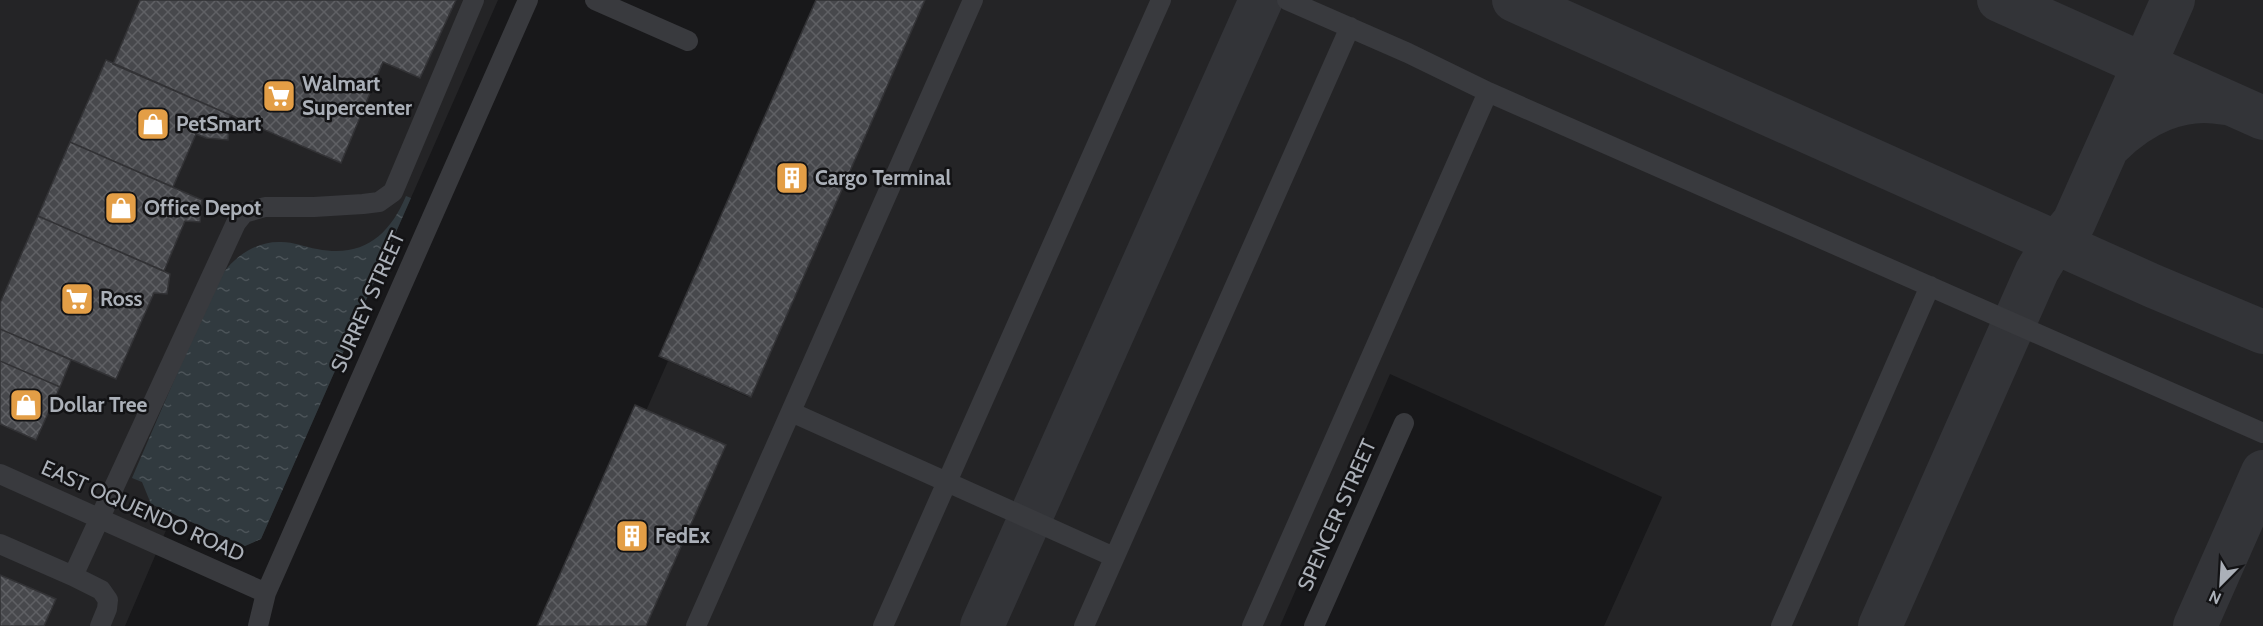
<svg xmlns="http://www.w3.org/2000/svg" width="2263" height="626" font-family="Cabin,sans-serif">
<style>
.built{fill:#242426}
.water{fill:url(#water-ripples)}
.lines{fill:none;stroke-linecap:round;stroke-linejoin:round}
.taxiway{stroke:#333438;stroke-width:44}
.building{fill:url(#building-cross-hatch);stroke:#323235;stroke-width:1.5}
.minor{stroke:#393a3e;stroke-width:20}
.labels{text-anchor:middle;stroke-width:5;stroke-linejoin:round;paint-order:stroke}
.poi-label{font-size:21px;font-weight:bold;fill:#abb0b8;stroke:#131315;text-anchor:start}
.street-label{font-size:21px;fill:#abb0b8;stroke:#131315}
</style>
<defs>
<pattern id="water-ripples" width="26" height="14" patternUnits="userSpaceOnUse" patternTransform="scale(1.5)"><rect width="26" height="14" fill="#313a3f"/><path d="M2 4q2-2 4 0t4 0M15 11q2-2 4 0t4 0" fill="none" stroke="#4c5459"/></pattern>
<pattern id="building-cross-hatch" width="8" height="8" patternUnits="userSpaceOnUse" patternTransform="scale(1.5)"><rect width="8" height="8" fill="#47484c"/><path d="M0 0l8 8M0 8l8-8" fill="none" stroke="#5f6064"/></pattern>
</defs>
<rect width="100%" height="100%" fill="#18181a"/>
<!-- built -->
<path class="built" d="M0,0H498L261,539L245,546L173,514L125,626H0Z
M924,0H2263V626H1604L1662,497L1390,374L1280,626H551L668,361L748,397Z"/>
<!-- water -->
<path class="water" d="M406,196L411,198L261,539L245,546L151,504L142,482L132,478L215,285C229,261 252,241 281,242C294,242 305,247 317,249C363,258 389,236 406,196Z"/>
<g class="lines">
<!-- taxiway -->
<path class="taxiway" d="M1514,0L2153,286L2263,332
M1999,0L2263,118
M2110,145C2140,115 2181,94 2225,103
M982,626L1261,0
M1880,626L2037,271L2046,256L2074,222L2173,0
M2195,626L2263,472"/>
</g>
<!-- building -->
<path class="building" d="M140,0H456L420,78L383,62L341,163L113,64Z
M816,0H925L751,397L659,356Z
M106,60L230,115L228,140L206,138L196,134L173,187L70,142Z
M70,142L202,200L200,222L185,221L164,271L38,216Z
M38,216L170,274L167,294L154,293L116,379L0,329V303Z
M0,329L71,360L60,387L0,361Z
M0,361L60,387L36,440L0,424Z
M635,405L726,445L646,626H537Z
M0,575L56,599L44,626H0Z"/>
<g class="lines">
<!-- minor -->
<path class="minor" d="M595,0L688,41
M1287,0L1408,53L1488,92L2263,433
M791,412L1114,557
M0,474L266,593
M0,544L73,576L236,223L244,213L265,207H314L363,204L379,202L393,192L474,0
M73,576L101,590L108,600L107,609L100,626
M258,626L266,593L528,0
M696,626L973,0
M883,626L1161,0
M1084,626L1350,27
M1252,626L1488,92
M1314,626L1404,423
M1781,626L1930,286"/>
</g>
<!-- icons -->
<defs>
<symbol id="supermarket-square" viewBox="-11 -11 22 22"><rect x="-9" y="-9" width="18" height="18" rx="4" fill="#e39e46" stroke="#131315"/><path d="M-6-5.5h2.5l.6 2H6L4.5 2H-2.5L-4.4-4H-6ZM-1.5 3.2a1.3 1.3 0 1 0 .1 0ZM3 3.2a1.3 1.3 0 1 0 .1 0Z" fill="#fff"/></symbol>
<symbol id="shop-square" viewBox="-11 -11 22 22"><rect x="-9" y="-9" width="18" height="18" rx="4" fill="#e39e46" stroke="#131315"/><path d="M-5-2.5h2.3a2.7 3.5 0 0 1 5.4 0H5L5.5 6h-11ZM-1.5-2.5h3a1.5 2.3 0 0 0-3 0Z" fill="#fff"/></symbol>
<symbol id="building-square" viewBox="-11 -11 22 22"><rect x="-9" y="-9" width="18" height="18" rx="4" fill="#e39e46" stroke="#131315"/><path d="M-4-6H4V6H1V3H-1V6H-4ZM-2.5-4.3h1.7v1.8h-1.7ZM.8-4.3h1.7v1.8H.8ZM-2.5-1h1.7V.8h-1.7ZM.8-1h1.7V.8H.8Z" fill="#fff"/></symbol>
</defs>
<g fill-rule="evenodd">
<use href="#supermarket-square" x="260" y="77" width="38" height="38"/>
<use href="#shop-square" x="134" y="105" width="38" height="38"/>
<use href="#building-square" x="773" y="159" width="38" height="38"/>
<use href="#shop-square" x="102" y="189" width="38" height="38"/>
<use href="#supermarket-square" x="58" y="280" width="38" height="38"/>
<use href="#shop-square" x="7" y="386" width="38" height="38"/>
<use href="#building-square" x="613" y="517" width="38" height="38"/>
</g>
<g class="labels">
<!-- poi labels -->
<g class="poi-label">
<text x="302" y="91">Walmart<tspan x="302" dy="24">Supercenter</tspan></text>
<text x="176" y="131">PetSmart</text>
<text x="815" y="185">Cargo Terminal</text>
<text x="144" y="215">Office Depot</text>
<text x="100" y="306">Ross</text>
<text x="49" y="412">Dollar Tree</text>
<text x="655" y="543">FedEx</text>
</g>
<!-- street labels -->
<g class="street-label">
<text transform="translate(368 302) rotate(-66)" y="7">SURREY STREET</text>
<text transform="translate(143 511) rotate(24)" y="7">EAST OQUENDO ROAD</text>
<text transform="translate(1337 515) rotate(-66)" y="7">SPENCER STREET</text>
</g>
</g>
<!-- north arrow -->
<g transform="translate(2221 584) rotate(204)" stroke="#131315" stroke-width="4.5" paint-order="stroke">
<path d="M0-4.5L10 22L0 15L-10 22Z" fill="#abb0b8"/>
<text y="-9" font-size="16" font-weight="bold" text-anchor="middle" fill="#abb0b8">N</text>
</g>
</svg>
